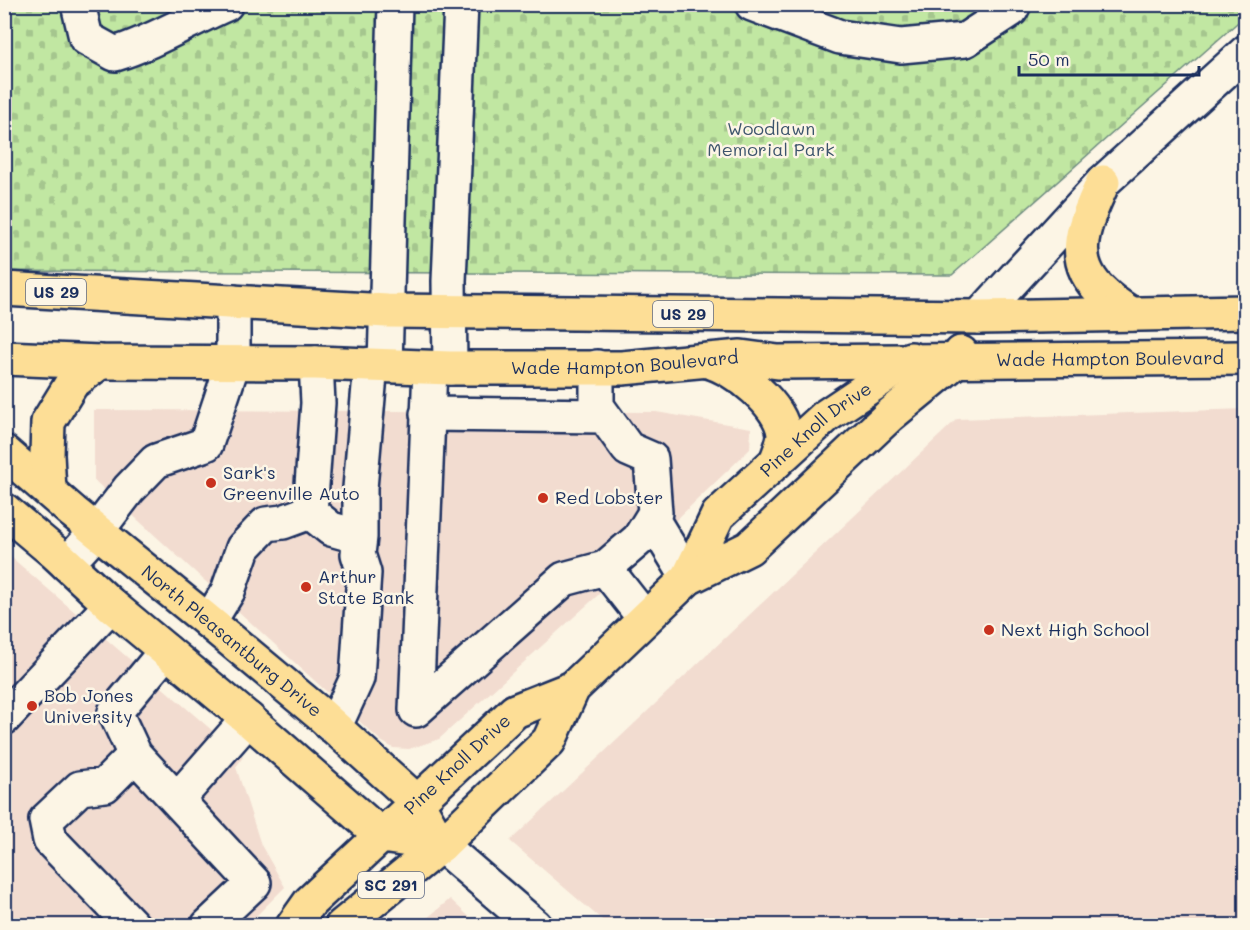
<svg xmlns="http://www.w3.org/2000/svg" width="1250" height="930" font-family="Mali,sans-serif">
<style>
.built{fill:#f2dcd0}
.cemetery{fill:url(#cemetery-stones);stroke:#6e8b80;stroke-width:1.5}
.lines{fill:none;stroke-linecap:round;stroke-linejoin:round}
.minor-casing{stroke:#1b2f5e;stroke-width:38}
.major-casing{stroke:#1b2f5e;stroke-width:38}
.minor{stroke:#fcf5e5;stroke-width:33}
.major{stroke:#fdde96;stroke-width:33}
.poi-dot{fill:#c8321e;stroke:#fcf5e5;stroke-width:2}
.labels{text-anchor:middle;stroke-width:5;stroke-linejoin:round;paint-order:stroke}
.shield{fill:#fcf5e5;stroke:#5e6a86;stroke-width:1.5}
.shield-label{font-size:16px;font-weight:bold;fill:#1b2f5e}
.park-label{font-size:18px;fill:#3c546c;stroke:#fcf5e5}
.street-label{font-size:18px;fill:#1b2f5e;stroke:#fcf5e5}
.poi-label{font-size:18px;fill:#1b2f5e;stroke:#fcf5e5;text-anchor:start}
</style>
<defs>
<pattern id="cemetery-stones" width="16" height="16" patternUnits="userSpaceOnUse" patternTransform="scale(1.5)"><rect width="16" height="16" fill="#c1e7a2"/><path d="M2 7V4a2 2 0 0 1 4 0v3zM10 15v-3a2 2 0 0 1 4 0v3z" fill="#a5c68e"/></pattern>
</defs>
<rect width="100%" height="100%" fill="#fcf5e5"/>
<filter id="ink" filterUnits="userSpaceOnUse"><feTurbulence type="fractalNoise" baseFrequency=".0167" numOctaves="2"/><feDisplacementMap in="SourceGraphic" scale="12" xChannelSelector="R" yChannelSelector="G"/><feConvolveMatrix kernelMatrix="1 2 1 2 8 2 1 2 1" color-interpolation-filters="sRGB"/></filter>
<g filter="url(#ink)">
<!-- built -->
<path class="built" d="M1245,409V925H608L510,841L957,419Z
M94,410L656,412L751,428L750,449L597,596L439,739L409,749L393,748L381,741L94,480Z
M4,551L243,757L236,767L261,845L285,887L247,925H5Z
M450,899L478,925H419Z"/>
<!-- cemetery -->
<path class="cemetery" d="M5,5H1245V16L952,275L5,271Z"/>
<g class="lines">
<defs>
<path id="minor" d="M78,4L86,38L115,54C154,42 189,20 226,4
M752,4L840,37L901,46L965,40L1011,10L1014,4
M979,317L1103,182L1246,52
M385,365L395,4
M430,368L416,710L564,579L605,568L639,539L655,513L651,459L628,449L597,406V367
M450,368L449,281L461,4
M427,414L604,416
M310,512L331,529L360,537
M652,519L688,578
M67,564L97,531L129,489L156,461L206,444L233,363V302
M605,568L645,619
M209,622L228,591L243,548L266,524L283,522L310,512L318,403L316,363
M4,718L111,605
M331,725L340,715L357,678L364,573L358,554L360,537V488L371,364
M135,755L254,883L208,926
M177,800L248,719
M441,845L535,926
M133,926L50,840L46,820L80,788L105,785L135,755L115,712L166,651"/>
<g id="major">
<path d="M1103,182C1086,222 1064,259 1104,294C1112,302 1122,308 1131,314"/>
<path d="M4,289L387,311L979,317L1246,312"/>
<path id="s1" d="M4,358L100,362L316,363L450,368H622L741,357L778,362L1246,358"/>
<path d="M708,361C735,368 781,404 784,434C784,442 779,454 776,462"/>
<path id="s2" d="M4,452L73,512L203,617L321,715L394,781L417,802L441,845"/>
<path d="M49,490L47,455L48,422L72,383L100,362"/>
<path d="M4,510L54,552L111,605L248,719L382,836L441,845"/>
<path id="s3" d="M688,578L718,515L826,416L911,359"/>
<path id="s4" d="M293,926L310,902L515,711L573,688"/>
<path d="M342,926L441,845L549,741L573,688L688,578L749,548L890,415L957,360L961,353"/>
</g>
</defs>
<!-- minor casing -->
<use href="#minor" class="minor-casing"/>
<!-- major casing -->
<use href="#major" class="major-casing"/>
<!-- minor -->
<use href="#minor" class="minor"/>
<!-- major -->
<use href="#major" class="major"/>
</g>
</g>
<!-- markers -->
<g class="poi-dot">
<circle cx="211" cy="483" r="6"/>
<circle cx="543" cy="498" r="6"/>
<circle cx="306" cy="587" r="6"/>
<circle cx="989" cy="630" r="6"/>
<circle cx="32" cy="706" r="6"/>
</g>
<g class="labels">
<!-- shield labels -->
<g class="shield">
<rect x="26" y="279" width="60" height="26" rx="4.5"/>
<rect x="653" y="301" width="60" height="26" rx="4.5"/>
<rect x="358" y="872" width="66" height="26" rx="4.5"/>
</g>
<g class="shield-label">
<text x="56" y="298">US 29</text>
<text x="683" y="320">US 29</text>
<text x="391" y="891">SC 291</text>
</g>
<!-- park labels -->
<g class="park-label">
<text x="771" y="135">Woodlawn<tspan x="771" dy="21">Memorial Park</tspan></text>
</g>
<!-- street labels -->
<g class="street-label">
<text dy="6" stroke="none"><textPath href="#s1" startOffset="1107">Wade Hampton Boulevard</textPath></text>
<text dy="6" stroke="none"><textPath href="#s1" startOffset="621">Wade Hampton Boulevard</textPath></text>
<text dy="6" stroke="none"><textPath href="#s3" startOffset="200">Pine Knoll Drive</textPath></text>
<text dy="6" stroke="none"><textPath href="#s2" startOffset="296">North Pleasantburg Drive</textPath></text>
<text dy="6" stroke="none"><textPath href="#s4" startOffset="231">Pine Knoll Drive</textPath></text>
</g>
<!-- poi labels -->
<g class="poi-label">
<text x="223" y="479">Sark's<tspan x="223" dy="21">Greenville Auto</tspan></text>
<text x="555" y="504">Red Lobster</text>
<text x="318" y="583">Arthur<tspan x="318" dy="21">State Bank</tspan></text>
<text x="1001" y="636">Next High School</text>
<text x="44" y="702">Bob Jones<tspan x="44" dy="21">University</tspan></text>
</g>
</g>
<!-- margin -->
<rect width="1250" height="930" fill="none" stroke="#fcf5e5" stroke-width="24"/>
<rect x="12" y="12" width="1226" height="906" fill="none" stroke="#1b2f5e" stroke-width="2" filter="url(#ink)"/>
<!-- scale -->
<path d="M1019 66v9h180v-9" fill="none" stroke="#1b2f5e" stroke-width="3"/>
<text x="1028" y="66" font-size="18" fill="#1b2f5e" stroke="#fcf5e5" stroke-width="4.5" paint-order="stroke">50 m</text>
</svg>
